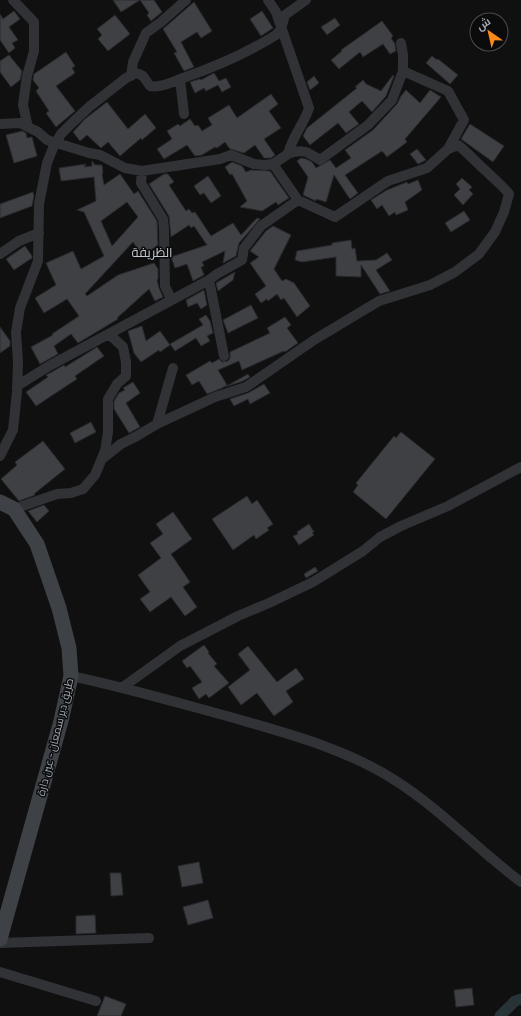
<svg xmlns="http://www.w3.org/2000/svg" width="521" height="1016" font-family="Commissioner,Cairo,sans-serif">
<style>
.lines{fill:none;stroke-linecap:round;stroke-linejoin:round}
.canal{stroke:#283338;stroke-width:11}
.building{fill:#3e4044;stroke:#292a2d;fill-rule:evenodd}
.street{stroke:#303236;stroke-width:10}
.secondary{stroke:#3e4247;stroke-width:15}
.labels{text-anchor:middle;stroke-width:3;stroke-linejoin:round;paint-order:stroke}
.street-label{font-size:11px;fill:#a0a9b3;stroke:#0b0b0c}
.quarter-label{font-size:13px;fill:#c1c7cf;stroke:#0b0b0c}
</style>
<rect width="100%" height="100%" fill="#101011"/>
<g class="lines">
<!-- canal -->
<path class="canal" d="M500,1016L515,1001L521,999"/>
</g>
<!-- building -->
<path class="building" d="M113,0H140L121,12Z
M140,0H154L162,12L151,21L147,15L149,13Z
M194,2L212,31L201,38L197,32L181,42L194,67L184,71L174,53L177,52L163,29Z
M14,11L20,19L9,27L18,40L12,43L15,48L9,53L0,40V14L3,19Z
M262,11L273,28L261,36L250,19Z
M115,15L130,34L108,51L98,39L102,35L97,29Z
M335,18L340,25L327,35L321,27Z
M382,21L393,36L391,38L395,44L396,51L390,54L383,44L363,57L360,52L339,69L331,60L342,51L341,50Z
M66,52L75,66L72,68L75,73L56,86L75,111L56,127L46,113L49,111L36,91L39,88L33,80L34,74Z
M9,55L22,71L20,80L11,87L0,72V61Z
M432,56L437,60L438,59L458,75L450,84L426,63Z
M214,73L219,81L226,78L231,87L222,92L218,85L206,91L204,88L195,93L190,82L200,79L201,80Z
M393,75L394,76L386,96L372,112L362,101L349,112L359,124L346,133L338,123L310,145L303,136L307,128L357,88L355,87L363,80L366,84L381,91Z
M314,76L319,83L310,90L307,82Z
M406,90L420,103L430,90L441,97L405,139L407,142L387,157L382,151L345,175L358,193L350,199L334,175L326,202L316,199V201L303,195L308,177L297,161L301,158L306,159L312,162L316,168L330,160L336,168L351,158L345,150L373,130L397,104L401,96Z
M271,94L278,104L269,111L281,128L264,139L275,155L271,158H264L255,145L244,153L230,149L225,142L217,148L215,147L202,155L195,156L187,145L164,159L157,149L172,139L167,131L178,124L180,126L190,119L195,126L198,125L202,131L212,125L208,118L229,105L237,118Z
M107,102L128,129L145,114L156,128L142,140L141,138L120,156L108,142L101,148L87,135L80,141L73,132L85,119Z
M470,124L504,146L493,162L461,139Z
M22,131L26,133L27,138L32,137L37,156L14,163L6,135Z
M417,149L426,160L418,164L410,154Z
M92,161L95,165H102L103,173L102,174L104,185L120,174L134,194L138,191L157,221L158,245L142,256L133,242L85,294L87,296L118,275L154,263L158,269V279L157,280L159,288L163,297L155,301L149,289L117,318L118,319L78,343L71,334L54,346L58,354L40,364L31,347L53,335L52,334L79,316L67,299L44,313L35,298L56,285L46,263L73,251L81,269L104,256L84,212L77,210L96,201L94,177L61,181L59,168L86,164L84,167L92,166ZM127,202L138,217L112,246L101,221Z
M232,162L242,166L246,172L251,170L270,171L289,198L278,205L276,202L262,211L240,207L247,201L232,174L230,175L225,167Z
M164,174H168L174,182L169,185L186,211L189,209L192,213L195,212L211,236L233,223L241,235L257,218L260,219L239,243L236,256L223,263L225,251L202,262L204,266L201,267L204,275L193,281L187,264L175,268L171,257L207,245L194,226L191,228L189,225L171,237L169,216L149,184Z
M208,176L221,196L211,203L204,193L200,195L194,186Z
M462,178L472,187L469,190L473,194L463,205L454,195L460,189L456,184Z
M418,180L422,190L405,202L408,210L396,215L395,212L389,216L382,205L377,209L371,200L387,190L407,182L408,184Z
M33,192L34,196L32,206L0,218V204Z
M464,211L470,220L451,232L445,223Z
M273,226L291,235L274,269L282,281L286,279L294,283L310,306L297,317L284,298L281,300L277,294L268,301L267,299L261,303L255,294L266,286L250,263L259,257L250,251L266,231Z
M351,240L352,249L355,248L357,261L376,260L387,253L392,260L376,270L390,291L380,294L361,265V277L336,276V257L302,262L295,260L297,251L332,245V243Z
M25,246L32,256V258L14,270L6,259Z
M235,272L233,280L218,291L216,283Z
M204,290L207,305L201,309L197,303L188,307L186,300Z
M251,305L258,318L228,333L223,320Z
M206,315L210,321L213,333L207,336L210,341L201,346L196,338L175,351L170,344L203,325L199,319Z
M285,317L291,325L287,328L298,343L285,352L284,351L242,370L239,361L218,370L227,385L222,388L207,394L199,381L192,385L186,375L210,361L212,363L219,359L222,362L228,361L230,358V352L270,333L267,328Z
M142,326L146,341L160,331L170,345L160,352L159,350L141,362L134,353L128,331Z
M0,327L10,341V346L0,353Z
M97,347L104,356L75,376L77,379L36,406L26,392L48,377L46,375L52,372L64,365L65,367Z
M248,374L250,377L243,381L225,387Z
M133,382L140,393L126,403L140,427L129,433L114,409V401L119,393L125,390L123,388Z
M264,384L270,393L250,404L248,399L234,406L230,399L248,393Z
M91,422L96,432L75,443L70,433Z
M401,432L435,459L386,519L353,492L358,485L356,483L394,436L396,438Z
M43,441L65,469L34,494L35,495L19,501L1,479L17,465L15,462Z
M247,496L252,504L257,500L273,524L267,528L269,530L256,539L254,535L233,550L212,519Z
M44,505L49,511L37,522L28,511Z
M173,512L192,539L171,554L190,582L183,587L197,607L185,616L171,597L150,612L140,599L150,592L138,575L161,558L150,543L163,534L156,524Z
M309,524L314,532L312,533L314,535L299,545L293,536L298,534L297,532Z
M315,567L318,571L306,578L304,574Z
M204,645L209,652L208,653L217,664L214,666L229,683L209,698L206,694L199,699L192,688L202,682L190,666L187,668L182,661Z
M248,646L277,682L296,668L304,679L286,691L293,702L274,716L257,693L241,705L228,687L250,670L238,654Z
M199,862L203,883L182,887L178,866Z
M110,873H121L123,895L111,896Z
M208,900L213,918L188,925L183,907Z
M95,915L96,933L76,934V916Z
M472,988L474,1005L456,1007L454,990Z
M105,996L126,1004L121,1016H97Z"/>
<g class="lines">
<!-- street -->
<path class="street" d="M13,0L34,22V51L27,76L23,105L28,127
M268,0L276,12L309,108C304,124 292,137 288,154C302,148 308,152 320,160L368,125L392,100L403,71V55L401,43
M131,76L133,62L146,33L161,22L186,0
M180,79L184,114
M0,124L20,123L38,132L47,140L89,153L100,155L125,168L142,171L220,159L231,155L254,164L265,165L273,164L288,154
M273,164L298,200L335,217L388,181L427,168L448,149L464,120L448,91L403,71
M142,171L141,183L163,219L164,230L165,286L171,299
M0,254L19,241L39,233
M209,280L224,356
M17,386L49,366L209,280L217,274L242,260L244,248L261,226L298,200
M157,424L173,368
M0,456L13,430L17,392L18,362L16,332L20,308L38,261L39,204L47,163L53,148L61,134L73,122L89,107L126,78L136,73L139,74L143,76L150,86C161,88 172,82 183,78C215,67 247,53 276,35L281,29L285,15L306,0
M102,459L121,444L137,436L157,424L215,397L246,387L314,340L379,301L430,285L455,272L479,254L495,232L504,212L509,194C502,185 494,179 486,171C476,162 468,153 458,145L448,149
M14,509L57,494L71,493L83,489L95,475L105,451L108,432V399L117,384L126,376V362L123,347L109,334
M71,676C124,687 175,702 227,716C285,733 342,747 393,779C428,801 459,830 490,857C500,865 510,874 521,882
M123,687L180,646L238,616L269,603L313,582L363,551L380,537L401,526L448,506L521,467
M0,943L149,938
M0,972L96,1001"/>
<!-- secondary -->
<path class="secondary" d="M0,502L14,509L37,544L59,608L69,648L71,676L61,721L0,939"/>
</g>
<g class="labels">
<!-- street labels -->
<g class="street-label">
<text transform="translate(55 737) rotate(-76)" y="4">طريق دير سمعان - عين دارة</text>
</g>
<!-- quarter labels -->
<g class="quarter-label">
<text x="152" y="257">الظريفة</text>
</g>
</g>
<!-- north arrow -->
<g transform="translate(489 32) rotate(326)"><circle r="19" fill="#0b0b0c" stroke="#474a4f"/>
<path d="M0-3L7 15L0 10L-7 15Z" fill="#fe891b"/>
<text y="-6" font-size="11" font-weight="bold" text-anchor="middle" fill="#a0a9b3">ش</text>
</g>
</svg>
